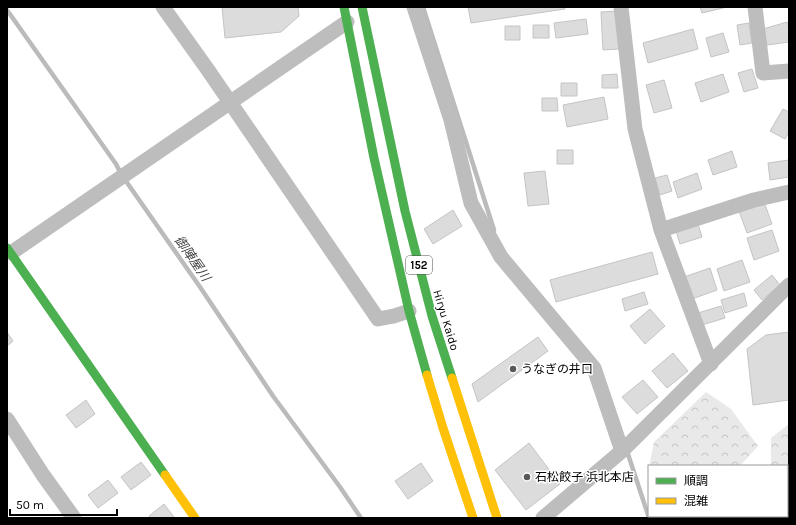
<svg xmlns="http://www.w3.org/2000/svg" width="796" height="525" font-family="Karla,'Noto Sans JP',sans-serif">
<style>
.forest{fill:url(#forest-crowns)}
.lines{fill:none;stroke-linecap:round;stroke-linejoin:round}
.stream{stroke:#bbb;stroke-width:4.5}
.building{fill:#dcdcdc;stroke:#c4c4c4}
.street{stroke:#bdbdbd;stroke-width:15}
.fast{stroke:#4caf50;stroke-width:9}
.slow{stroke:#ffc107;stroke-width:9}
.poi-dot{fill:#595959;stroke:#fff;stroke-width:1.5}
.labels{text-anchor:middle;stroke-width:3;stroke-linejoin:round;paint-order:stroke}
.shield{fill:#fff;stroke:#4c4c4c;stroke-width:1}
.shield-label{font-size:11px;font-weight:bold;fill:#000}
.street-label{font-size:12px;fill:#000;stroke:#fff}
.poi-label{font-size:12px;fill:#000;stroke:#fff;text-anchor:start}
.water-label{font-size:13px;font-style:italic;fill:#3f3f3f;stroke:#fff}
</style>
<defs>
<pattern id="forest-crowns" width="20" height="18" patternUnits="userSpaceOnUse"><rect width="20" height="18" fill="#e9e9e9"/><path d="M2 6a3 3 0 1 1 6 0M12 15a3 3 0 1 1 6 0" fill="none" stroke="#c6c6c6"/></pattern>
</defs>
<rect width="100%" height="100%" fill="#fff"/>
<!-- forest -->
<path class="forest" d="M706,392L731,409L758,446L740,466H649L654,442Z
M789,424V518H657V516H787V466H771V438Z"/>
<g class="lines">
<!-- stream -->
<path class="stream" d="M423,7L494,230
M7,10L116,164L121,174L200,287L273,396L340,487L361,518
M627,451L649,518"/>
</g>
<!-- building -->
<path class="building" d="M222,7H298L299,16L281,32L225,38Z
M468,7H565V9L471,23Z
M700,7H727L702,13Z
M617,11L619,49L603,50L601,12Z
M586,19L588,34L556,38L554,23Z
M787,22L789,28V42L767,45L763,29Z
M749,23L752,43L740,45L737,25Z
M533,25H549V38H533Z
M505,26H520V40H505Z
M693,29L698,49L648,63L643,43Z
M723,33L729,52L711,57L706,38Z
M752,69L758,88L744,92L738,73Z
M617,74L618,88H602V75Z
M723,74L729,92L701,102L695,83Z
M664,80L672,108L654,113L646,85Z
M561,83H577V96H561Z
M604,97L608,119L567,127L563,105Z
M542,98H557L558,111H542Z
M783,109L789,112V132L785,139L770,131Z
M557,150H573V164H557Z
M732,151L737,167L713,175L708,160Z
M789,160V177L770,180L768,163Z
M545,171L549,204L528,206L524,173Z
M697,173L702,189L678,198L673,182Z
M667,175L672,191L660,195L655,178Z
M764,202L772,224L747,233L739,211Z
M453,210L462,226L433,244L424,229Z
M698,224L702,237L680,244L676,231Z
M772,230L779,251L754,260L747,238Z
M652,252L658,274L556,302L550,280Z
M742,260L750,282L724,291L717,269Z
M710,268L717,290L692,299L684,277Z
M772,275L780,285L762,300L754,290Z
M644,292L648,304L625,311L622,299Z
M744,293L747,306L725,313L721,300Z
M721,306L725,318L702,325L698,313Z
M650,309L665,326L645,344L630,326Z
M7,332L13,341L7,346Z
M789,332V400L753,405L747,349L766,335Z
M538,337L548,351L478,402L472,384Z
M673,353L688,371L667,388L652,371Z
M643,380L658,397L637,414L622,397Z
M86,400L95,414L76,428L66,415Z
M529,443L560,484L526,510L495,470Z
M141,462L151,475L131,490L121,477Z
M421,463L433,481L408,499L395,481Z
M108,480L118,493L98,508L88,495Z
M164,504L174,517L173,518H150L149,516Z"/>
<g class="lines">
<!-- street -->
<path class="street" d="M163,7L208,70L378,319L394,316L409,311
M414,7L451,120L471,203L501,257L594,368L622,451
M621,7L635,129L661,230L711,364
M755,7L763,73L789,71
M661,230L754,200L789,192
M11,253L347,22
M7,419L43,475L74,518
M543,518L623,450L789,285"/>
<!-- fast -->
<path class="fast" d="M344,7L374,158L409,311L427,375
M362,7L405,211L432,316L452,378
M7,248L165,475"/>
<!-- slow -->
<path class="slow" d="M427,375L443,428L473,518
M452,378L497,518
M165,475L195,518"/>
</g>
<!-- markers -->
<g class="poi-dot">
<circle cx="513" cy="369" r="4"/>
<circle cx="527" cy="477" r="4"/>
</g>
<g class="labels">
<!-- shield labels -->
<rect class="shield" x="406" y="256" width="26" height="18" rx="3"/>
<g class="shield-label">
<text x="419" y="269">152</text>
</g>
<!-- street labels -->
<g class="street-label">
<text transform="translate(446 320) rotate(73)" y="4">Hiryu Kaido</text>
</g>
<!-- poi labels -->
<g class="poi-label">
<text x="521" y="373">うなぎの井口</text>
<text x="535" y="481">石松餃子 浜北本店</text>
</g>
<!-- water labels -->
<g class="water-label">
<text transform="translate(193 258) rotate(55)" y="5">御陣屋川</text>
</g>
</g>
<!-- border -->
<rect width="796" height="525" fill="none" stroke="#000000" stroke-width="16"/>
<!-- legend -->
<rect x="648" y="465" width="140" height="52" fill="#ffffff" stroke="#999999"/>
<rect x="656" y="478" width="20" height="6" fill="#4caf50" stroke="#999999"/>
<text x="684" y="485" font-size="12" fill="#000000">順調</text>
<rect x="656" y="498" width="20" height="6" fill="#ffc107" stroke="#999999"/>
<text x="684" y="505" font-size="12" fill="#000000">混雑</text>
<!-- scale -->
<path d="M10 509v6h107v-6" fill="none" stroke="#000000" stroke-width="2"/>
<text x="16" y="509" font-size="12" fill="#000000" stroke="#ffffff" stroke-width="3" paint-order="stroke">50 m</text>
</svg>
